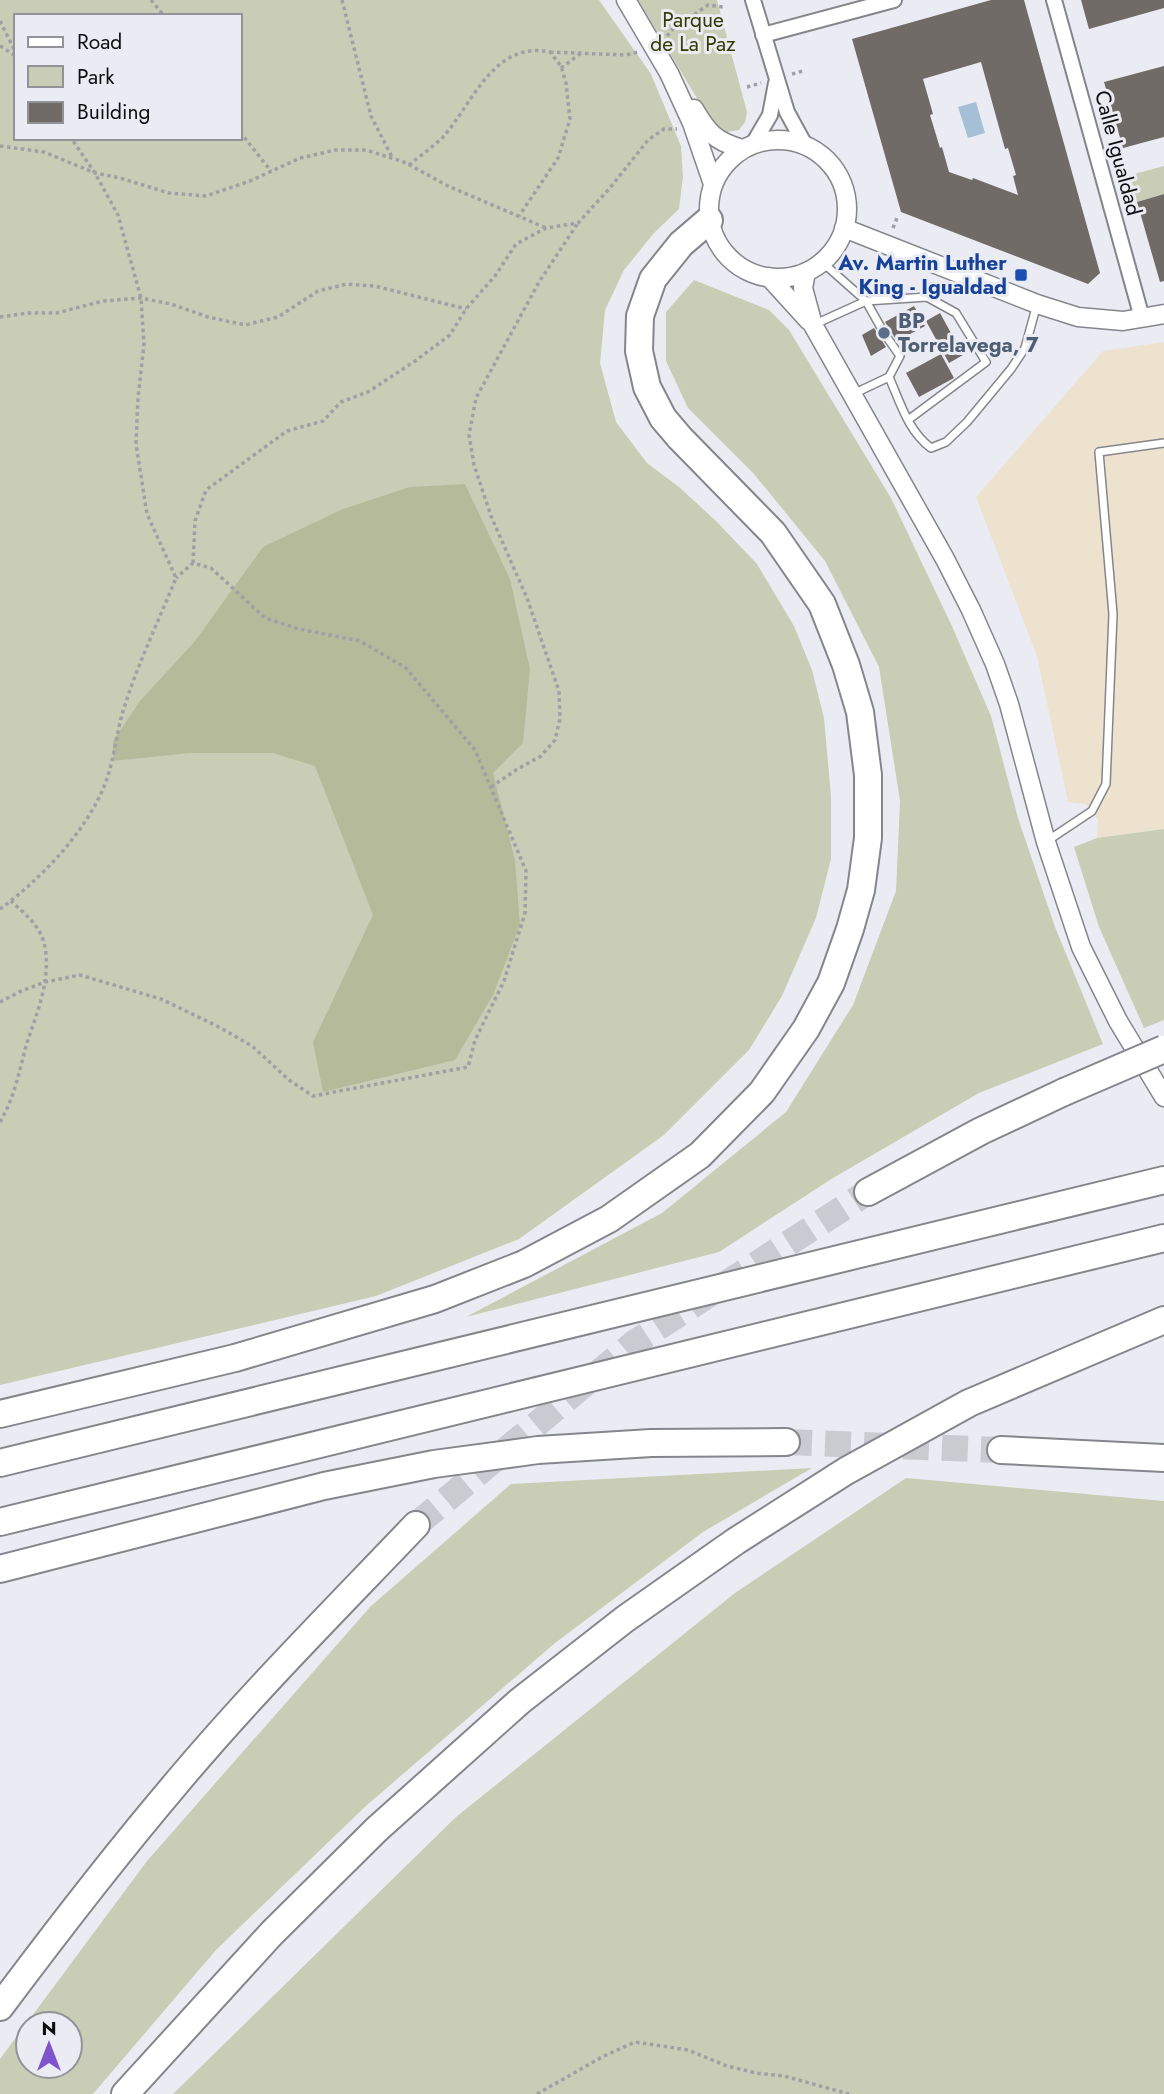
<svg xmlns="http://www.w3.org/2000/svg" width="1164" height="2094" font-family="Jost,sans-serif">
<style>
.industrial{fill:#ece2cd}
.green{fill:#c9cdb5;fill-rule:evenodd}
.forest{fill:#b5bb9a}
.water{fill:#a5bfd7}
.building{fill:#716b68;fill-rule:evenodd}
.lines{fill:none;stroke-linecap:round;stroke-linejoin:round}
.motorway-tunnel{stroke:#cacbd1;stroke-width:26;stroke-dasharray:26 13;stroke-linecap:butt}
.service-casing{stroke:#85868c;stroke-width:10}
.minor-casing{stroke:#85868c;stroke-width:18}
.tertiary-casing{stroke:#85868c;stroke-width:21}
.motorway-casing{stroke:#85868c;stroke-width:30}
.path{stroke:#9fa0a5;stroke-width:3.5;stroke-dasharray:3.5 3.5;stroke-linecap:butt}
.service{stroke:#fff;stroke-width:7}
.minor{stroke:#fff;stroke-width:14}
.tertiary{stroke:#fff;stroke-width:18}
.motorway{stroke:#fff;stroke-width:26}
.motorway-bridge-casing{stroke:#85868c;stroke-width:30;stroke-linecap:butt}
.motorway-bridge{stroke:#fff;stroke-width:26}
.transit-dot{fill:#1a4fb4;stroke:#ebecf3;stroke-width:2.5}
.service-dot{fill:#5c6f8a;stroke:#ebecf3;stroke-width:2.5}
.labels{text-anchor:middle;stroke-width:6;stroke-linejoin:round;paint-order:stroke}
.park-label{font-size:21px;fill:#353a00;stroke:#ebecf3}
.street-label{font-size:21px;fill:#0d0d0f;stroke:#ebecf3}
.transit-label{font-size:21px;font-weight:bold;fill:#164399;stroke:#ebecf3;text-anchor:end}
.service-label{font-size:21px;font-weight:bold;fill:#4e5e75;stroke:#ebecf3;text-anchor:start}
</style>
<rect width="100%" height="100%" fill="#ebecf3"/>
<!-- industrial -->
<path class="industrial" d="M1164,342V829L1097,838L1098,820L1092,811L1086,804L1068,802L1037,656L976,497L1103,351Z"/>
<!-- green -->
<path class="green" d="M0,0H599L651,74L681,146L683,177L679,209L654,233L624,270L605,310L600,363L616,422L647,463L679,487L716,521L757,564L794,626L812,670L824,718L831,796V859L816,918L782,996L749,1050L664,1135L519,1239L376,1296L0,1385ZM16,16H240V138H16Z
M638,0H717L747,112L745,122L739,130L727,132L716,124L704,110Z
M1164,166V194L1137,202L1130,175Z
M694,280L769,310L789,330L891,498L951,624L991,716L1018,818L1055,927L1103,1044L979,1093L833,1178L719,1252L466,1317L662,1213L786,1112L853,1005L896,891L900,801L879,667L825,561L754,474L688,408L666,361V312Z
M1164,829V1020L1144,1028L1099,927L1074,847L1097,838Z
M812,1468L703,1532L555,1643L367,1805L216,1950L93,2094H0V2059L147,1861L370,1607L511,1484ZM28,2024H70V2066H28Z
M906,1478L1164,1501V2094H173L456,1817L735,1593Z"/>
<!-- forest -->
<path class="forest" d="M465,484L510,579L530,669L523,743L493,773L515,860L520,925L493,995L455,1060L323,1092L313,1042L373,915L315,766L273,753H190L113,761V741L140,701L195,641L263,547L343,509L410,487Z"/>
<!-- water -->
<path class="water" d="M976,102L985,133L968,138L958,107Z"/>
<!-- building -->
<path class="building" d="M991,0H1024L1100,273L1088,284L901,212L852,39ZM981,62L1005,149L1008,148L1016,175L1013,176L1018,195L973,178L972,180L949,172L942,147L940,148L930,115L933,114L923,79Z
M1081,0H1164V8L1089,29Z
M1164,66V137L1123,148L1104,82Z
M1164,194V281L1160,282L1137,202Z
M914,306L925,326L897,341L885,322Z
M940,313L963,355L949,363L926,321Z
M874,328L886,347L871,356L862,335Z
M941,354L954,378L919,397L906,373Z"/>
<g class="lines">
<!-- motorway-tunnel -->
<path class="motorway-tunnel" d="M786,1442L1001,1450
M416,1525L634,1343L868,1192"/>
<defs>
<path id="service" d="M822,262L866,301L884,333L900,356L889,377C900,402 908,431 931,448L946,442L967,422L1011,369L1025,348L1037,304
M813,325L866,301L927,297L956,313L986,362L908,420
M853,394L889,377
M1047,841L1092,811L1106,784L1113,614L1099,452L1164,443"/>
<path id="minor" d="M753,0L787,112L805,145
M1054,0L1142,318
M763,35L894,0
M753,144L770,115L776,83"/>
<path id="tertiary" d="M626,0L669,73L692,123L713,184
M694,109C708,133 715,141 742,149
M709 209a69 69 0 1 1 138 0a69 69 0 1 1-138 0Z
M844,228L1037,304L1078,317L1123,321L1164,314
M806,272L803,288L813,325L945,559L971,610L995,664L1009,704L1046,842L1081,947L1118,1021L1164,1097
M769,277L809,321"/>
<path id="motorway" d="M868,1192L981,1131L1064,1092
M0,1414L235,1358L435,1299L524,1264L609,1219L700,1155L762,1092L806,1029L831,983L850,929L861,890L868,838V775L860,712L846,665L822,604L773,533L680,438L663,418L647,387L639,351L640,316L653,279L681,244L709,220
M1001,1450L1164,1458
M0,1463L1164,1180
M0,1522L1164,1238
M0,1569L324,1486L434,1464L538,1450L651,1443L786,1442
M0,2007C56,1932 113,1858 174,1786C250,1695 334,1611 416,1525
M125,2094L272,1933L377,1829L520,1701L625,1619L736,1541L846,1471L969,1403L1164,1320"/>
</defs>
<!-- service casing -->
<use href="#service" class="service-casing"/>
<!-- minor casing -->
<use href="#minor" class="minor-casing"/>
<!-- tertiary casing -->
<use href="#tertiary" class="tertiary-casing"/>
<!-- motorway casing -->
<use href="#motorway" class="motorway-casing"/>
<!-- path -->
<path class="path" d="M151,0L164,16
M342,0L371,116L392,157
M0,21L16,53
M667,36L673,29L708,5L723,7
M0,46L16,56
M550,52L626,55L638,52
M561,68L581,53
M792,74L803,71
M747,87L761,83
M240,132L271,171
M0,146L44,152L95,173L120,178L169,193L206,196L250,181L300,158L336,150H366L404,162L448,186L546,228
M409,165C420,156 433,147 443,137C473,103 494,40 550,52L561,66L566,83L570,119L558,158L519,216
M893,228L897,218
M0,317L28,313H57L103,301L141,298L171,304L208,317L245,325L278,317L318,291L347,284L375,286L466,309
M193,563L195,521L206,490L287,431L323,421L341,402L368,392L415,361L450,335L466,309L495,276L516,244L546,228L578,223L610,188L648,140L664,129H677
M491,787L516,770L541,756L555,740L560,719L559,691L527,598L491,516L474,465L469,435L476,398L539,282L578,223
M0,909C40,880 87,831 105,784C114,761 116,735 123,711C137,666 158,622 176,578L147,514L136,444L138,398L144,344L141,298L118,215L95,173L71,138
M0,1002L19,992L45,982L80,975L161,999L217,1026L252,1046L289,1080L313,1096L468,1067L475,1040L504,981L525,913L526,871L475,750L406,668L360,641L299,629L265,618L211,568L193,563L176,578
M0,1122C14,1099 19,1072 26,1046C36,1014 51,983 45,947C41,926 26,915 11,901
M537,2094L602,2057L635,2042L688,2050L727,2066L756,2073L784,2076L849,2094"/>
<!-- service -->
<use href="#service" class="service"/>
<!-- minor -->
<use href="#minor" class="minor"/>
<!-- tertiary -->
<use href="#tertiary" class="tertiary"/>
<!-- motorway -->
<use href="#motorway" class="motorway"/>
<defs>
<path id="motorway-bridge" d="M1064,1092L1164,1049"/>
</defs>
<!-- motorway-bridge casing -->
<use href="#motorway-bridge" class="motorway-bridge-casing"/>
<!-- motorway-bridge -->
<use href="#motorway-bridge" class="motorway-bridge"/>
</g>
<!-- markers -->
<rect class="transit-dot" x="1014" y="268" width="14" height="14" rx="3.5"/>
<circle class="service-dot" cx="884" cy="333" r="7"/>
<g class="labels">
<!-- park labels -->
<g class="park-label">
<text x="693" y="27">Parque<tspan x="693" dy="24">de La Paz</tspan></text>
</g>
<!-- street labels -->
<g class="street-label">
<text transform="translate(1118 153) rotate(75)" y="7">Calle Igualdad</text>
</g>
<!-- transit labels -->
<g class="transit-label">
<text x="1007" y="270">Av. Martin Luther<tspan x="1007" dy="24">King - Igualdad</tspan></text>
</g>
<!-- service labels -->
<g class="service-label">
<text x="898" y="328">BP<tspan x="898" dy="24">Torrelavega, 7</tspan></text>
</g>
</g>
<!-- legend -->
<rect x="14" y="14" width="228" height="126" fill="#ebecf3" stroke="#929398" stroke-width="2"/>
<rect x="28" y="37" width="35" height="10" fill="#ffffff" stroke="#929398" stroke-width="2"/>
<text x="77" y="49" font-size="21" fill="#0d0d0f">Road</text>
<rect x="28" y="66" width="35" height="21" fill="#c9cdb5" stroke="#929398" stroke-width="2"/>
<text x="77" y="84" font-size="21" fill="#0d0d0f">Park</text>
<rect x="28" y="102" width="35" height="21" fill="#716b68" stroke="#929398" stroke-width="2"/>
<text x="77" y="119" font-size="21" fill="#0d0d0f">Building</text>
<!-- north arrow -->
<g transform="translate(49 2045)"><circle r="33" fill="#ebecf3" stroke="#929398" stroke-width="2"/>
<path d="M0-5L12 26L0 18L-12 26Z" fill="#7e53cc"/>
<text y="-10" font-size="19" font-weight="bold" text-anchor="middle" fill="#0d0d0f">N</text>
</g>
</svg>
